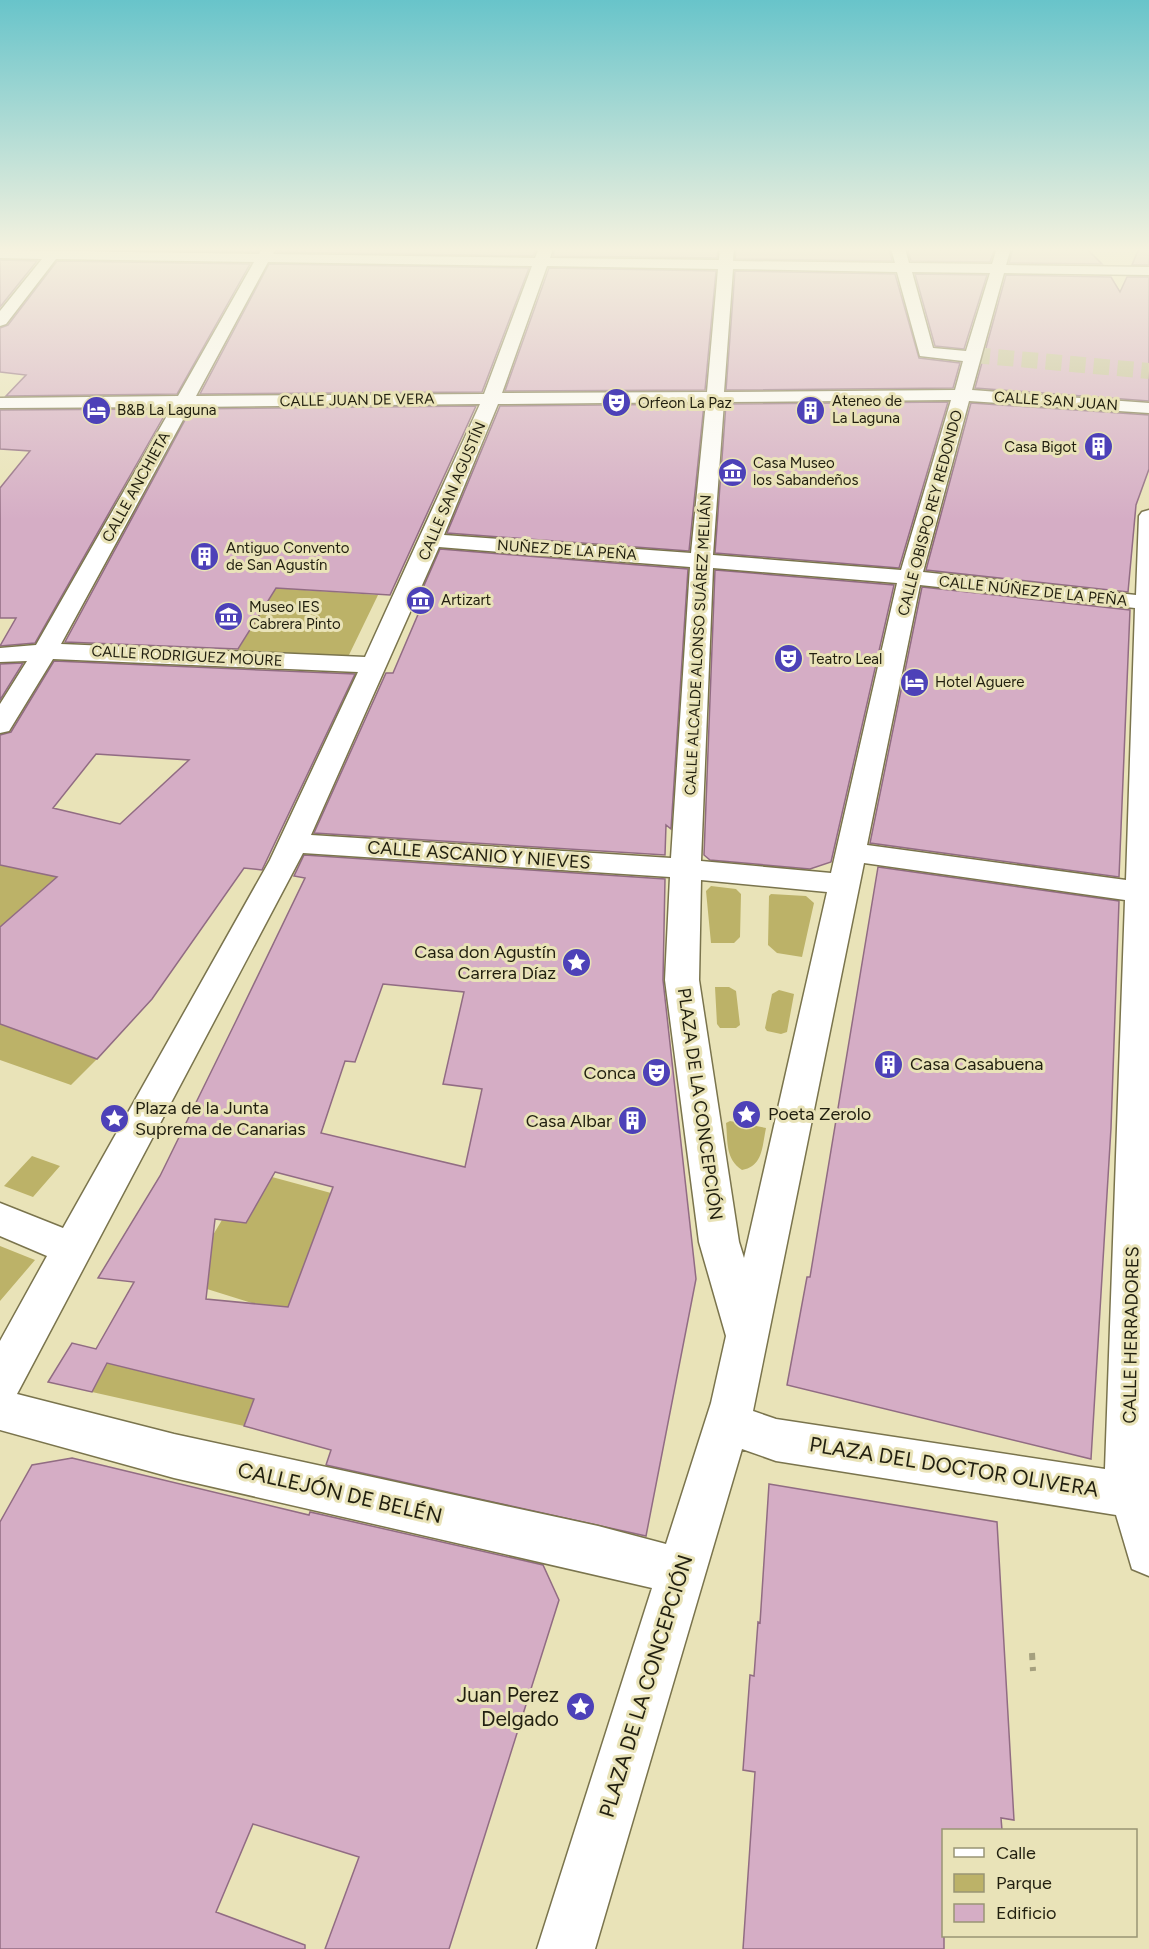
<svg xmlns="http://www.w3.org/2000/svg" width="1149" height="1949" font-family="Figtree,sans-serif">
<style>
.green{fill:#bcb268}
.building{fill:#d5adc5;stroke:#916c83;stroke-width:1.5;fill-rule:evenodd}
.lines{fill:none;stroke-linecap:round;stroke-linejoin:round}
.minor-tunnel{stroke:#c1bc96;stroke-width:16;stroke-dasharray:16 8;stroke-linecap:butt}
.minor-casing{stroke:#7a744d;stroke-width:3}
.path{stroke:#a5a07e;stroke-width:6;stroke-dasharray:7 7;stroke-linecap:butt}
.minor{fill:#fff;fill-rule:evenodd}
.labels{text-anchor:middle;stroke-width:6;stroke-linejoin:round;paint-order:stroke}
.far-street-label{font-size:15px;fill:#211f0f;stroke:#e9e3b8}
.far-poi-label{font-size:15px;fill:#211f0f;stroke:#e9e3b8;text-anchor:start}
.street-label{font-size:18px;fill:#211f0f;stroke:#e9e3b8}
.poi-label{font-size:18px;fill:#211f0f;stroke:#e9e3b8;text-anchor:end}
.near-street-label{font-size:21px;fill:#211f0f;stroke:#e9e3b8}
.near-poi-label{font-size:21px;fill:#211f0f;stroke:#e9e3b8;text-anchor:end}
</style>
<rect width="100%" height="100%" fill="#e9e3b8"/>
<!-- green -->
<path class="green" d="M276,588L378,595L348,657L237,651Z
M122,847L52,894L42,890L0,930V865L29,871Z
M711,886L736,889L741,894L740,937L734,943H711L706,891Z
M771,894L806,896L814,903L802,957L777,953L768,945L769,896Z
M715,987H729L736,991L740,1025L736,1028H720L717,1024Z
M779,990L794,994L787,1032L781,1034L767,1031L765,1028L772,994Z
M0,1024L97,1059L71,1085L0,1060Z
M730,1121L766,1128C762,1147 763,1166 742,1170C725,1159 728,1141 726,1123Z
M32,1156L60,1166L33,1197L4,1186Z
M272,1177L331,1193L244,1426L92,1392L107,1363L216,1390L255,1304L207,1289L213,1235L222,1220L246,1223Z
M0,1246L35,1260L0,1301Z"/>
<!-- building -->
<path class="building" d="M0,248H260L258,252Z
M278,248H537L533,256L277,252Z
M555,248H718L717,258L553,256Z
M736,248H889L892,261L735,259Z
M907,248H995L990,262L911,261Z
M1013,248H1086L1102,264L1009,263Z
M1139,248H1149V265H1132Z
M0,260L37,261L0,307Z
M57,261L250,264L177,394L6,396L26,375L0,372V328L8,325Z
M269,264L529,268L482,392L200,394Z
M549,268L716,271L705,390L505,391Z
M735,271L895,274L919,358L960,363L953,388L726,390Z
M915,274L987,275L964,349L935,346Z
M1006,275L1111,277L1120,292L1127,277H1149V401L975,388Z
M948,402L899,568L715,553L726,404Z
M971,403L1149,415V469L1136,505L1128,592L926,570Z
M704,404L689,551L447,533L500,406Z
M476,406L390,595L276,588L238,649L65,642L191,409Z
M168,409L35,643L0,646L16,618H0V488L30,451L0,449V410Z
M440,549L688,569L671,829L666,825L665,855L314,833L386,673H393L425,598L419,597Z
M715,570L894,585L831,862L810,869L710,860L704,855Z
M922,587L1130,610L1119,877L870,843Z
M54,661L355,674L262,870L244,868L152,999L97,1059L0,1024V927L57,877L0,865V735L11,732ZM96,754L189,760L120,824L53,808Z
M23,663L0,700V664Z
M304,855L665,879L663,980L696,1279L646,1536L326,1465L331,1450L244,1426L254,1399L107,1363L92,1392L48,1382L72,1343L96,1349L134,1282L98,1278L160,1176L236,1021L305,878L294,876ZM383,984L464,992L443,1084L482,1089L465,1167L321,1133L345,1061L355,1062ZM275,1172L333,1187L288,1307L206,1299L215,1219L246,1223Z
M878,867L1119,901L1111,1128L1091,1459L787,1385L807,1277H810Z
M72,1458L309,1515L310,1512L543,1565L559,1600L449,1949H325L359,1857L253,1824L216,1912L305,1945V1949H0V1522L32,1465Z
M769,1484L997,1522L1014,1820L1001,1818L1002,1830H944V1949H743L755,1772L743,1770L750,1675L754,1676L758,1622L760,1623Z"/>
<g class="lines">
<!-- minor-tunnel -->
<path class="minor-tunnel" d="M974,355L1149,371"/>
<defs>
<path id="minor" d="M262,248H276L273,254L535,258L539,248H553L550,258L719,260L720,248H734L733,261L895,263L891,248H905L909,263L992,264L997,248H1011L1006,265L1149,267V275L1004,273L972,390L1149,403V413L969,401L923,572L1136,595L1139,516L1142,512L1149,510V1576L1132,1569L1116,1515L776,1461L742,1449L595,1949H537L652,1588L174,1478L0,1430V1341L47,1256L0,1236V1203L63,1228L270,860L358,672L53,659L9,731L0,733V704L27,661L0,662V648L36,645L172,407L0,408V398L178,396L254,262L56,259L6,324L0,326V311L42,259L0,258V250L259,254ZM268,262L532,266L484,394L196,396ZM547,266L718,269L707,392L502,393ZM733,269L897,272L920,356L963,361L955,390L724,392ZM912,272L990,273L966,351L933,348ZM951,400L901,570L713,555L724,402ZM706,402L691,553L444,535L498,404ZM480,404L365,657L61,644L190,407ZM439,547L690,567L671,858L311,835ZM713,568L897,583L831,873L701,861ZM920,585L1135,608L1126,880L867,845ZM303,853L670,877L665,980L699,1242L726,1336L711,1403L666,1544L598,1526L174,1434L17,1394ZM864,863L1125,900L1105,1469L776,1419L753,1411ZM701,880L827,892L744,1258L739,1242L699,980Z"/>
</defs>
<!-- minor casing -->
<use href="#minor" class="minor-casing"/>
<!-- path -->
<path class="path" d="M1032,1653L1033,1671"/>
<!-- minor -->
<use href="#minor" class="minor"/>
</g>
<!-- sky -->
<linearGradient id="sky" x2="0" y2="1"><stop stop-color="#68c4ca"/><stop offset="0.48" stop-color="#f5f2df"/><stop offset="1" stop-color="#f5f2df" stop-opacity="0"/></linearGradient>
<rect width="1149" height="520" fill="url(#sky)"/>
<!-- icons -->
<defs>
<symbol id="theatre-disc" viewBox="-11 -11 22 22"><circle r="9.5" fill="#4d41b8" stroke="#e9e3b8"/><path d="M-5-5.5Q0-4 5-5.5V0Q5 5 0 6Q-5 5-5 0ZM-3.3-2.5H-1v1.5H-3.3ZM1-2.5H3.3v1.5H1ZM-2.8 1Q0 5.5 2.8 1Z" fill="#fff"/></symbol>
<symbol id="hotel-disc" viewBox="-11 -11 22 22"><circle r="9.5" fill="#4d41b8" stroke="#e9e3b8"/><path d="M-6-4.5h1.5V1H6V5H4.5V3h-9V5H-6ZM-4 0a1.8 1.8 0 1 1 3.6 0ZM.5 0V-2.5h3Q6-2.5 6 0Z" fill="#fff"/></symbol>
<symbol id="building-disc" viewBox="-11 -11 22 22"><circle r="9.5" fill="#4d41b8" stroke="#e9e3b8"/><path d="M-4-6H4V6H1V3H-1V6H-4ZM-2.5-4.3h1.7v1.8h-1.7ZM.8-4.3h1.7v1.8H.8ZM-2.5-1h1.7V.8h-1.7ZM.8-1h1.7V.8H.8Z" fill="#fff"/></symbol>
<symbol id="museum-disc" viewBox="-11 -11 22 22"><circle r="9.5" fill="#4d41b8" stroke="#e9e3b8"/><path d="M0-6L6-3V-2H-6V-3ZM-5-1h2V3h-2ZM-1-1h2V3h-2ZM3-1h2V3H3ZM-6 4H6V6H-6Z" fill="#fff"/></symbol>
<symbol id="sight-disc" viewBox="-11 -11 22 22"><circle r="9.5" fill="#4d41b8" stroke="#e9e3b8"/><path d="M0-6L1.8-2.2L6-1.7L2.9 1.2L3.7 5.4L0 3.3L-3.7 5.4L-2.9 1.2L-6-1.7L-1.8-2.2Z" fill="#fff"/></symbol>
</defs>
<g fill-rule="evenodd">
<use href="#theatre-disc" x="600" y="386" width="33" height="33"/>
<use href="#hotel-disc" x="80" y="394" width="33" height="33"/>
<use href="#building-disc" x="794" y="394" width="33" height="33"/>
<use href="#building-disc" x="1082" y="430" width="33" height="33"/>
<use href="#museum-disc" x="716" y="456" width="33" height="33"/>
<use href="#building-disc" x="188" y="540" width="33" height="33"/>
<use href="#museum-disc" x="404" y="584" width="33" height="33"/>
<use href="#museum-disc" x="212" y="600" width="33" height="33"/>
<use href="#theatre-disc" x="772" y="642" width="33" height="33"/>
<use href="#hotel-disc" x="898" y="666" width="33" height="33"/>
<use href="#sight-disc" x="560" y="946" width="33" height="33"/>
<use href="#building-disc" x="872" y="1048" width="33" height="33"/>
<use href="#theatre-disc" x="640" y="1056" width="33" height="33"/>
<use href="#sight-disc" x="730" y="1098" width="33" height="33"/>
<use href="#sight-disc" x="98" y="1102" width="33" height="33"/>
<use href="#building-disc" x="616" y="1104" width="33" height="33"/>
<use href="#sight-disc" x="564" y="1690" width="33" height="33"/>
</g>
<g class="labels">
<!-- far-street labels -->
<g class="far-street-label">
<text transform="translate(357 400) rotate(-1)" y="5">CALLE JUAN DE VERA</text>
<text transform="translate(1056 401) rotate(4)" y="5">CALLE SAN JUAN</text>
<text transform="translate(136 487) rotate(-61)" y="5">CALLE ANCHIETA</text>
<text transform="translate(452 491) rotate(-67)" y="5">CALLE SAN AGUSTÍN</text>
<text transform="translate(930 513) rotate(-75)" y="5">CALLE OBISPO REY REDONDO</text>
<text transform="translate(567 550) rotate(4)" y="5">NUÑEZ DE LA PEÑA</text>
<text transform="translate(1033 591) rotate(6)" y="5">CALLE NÚÑEZ DE LA PEÑA</text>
<text transform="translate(698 645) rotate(-87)" y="5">CALLE ALCALDE ALONSO SUÁREZ MELIÁN</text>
<text transform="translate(187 656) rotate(3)" y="5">CALLE RODRIGUEZ MOURE</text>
</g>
<!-- far-poi labels -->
<g class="far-poi-label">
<text x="832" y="406">Ateneo de<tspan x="832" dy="17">La Laguna</tspan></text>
<text x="638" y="408">Orfeon La Paz</text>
<text x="117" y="415">B&amp;B La Laguna</text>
<text x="1077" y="452" text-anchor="end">Casa Bigot</text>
<text x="753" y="468">Casa Museo<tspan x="753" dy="17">los Sabandeños</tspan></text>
<text x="226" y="553">Antiguo Convento<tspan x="226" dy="17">de San Agustín</tspan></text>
<text x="441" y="605">Artizart</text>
<text x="249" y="612">Museo IES<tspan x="249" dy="17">Cabrera Pinto</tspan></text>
<text x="809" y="664">Teatro Leal</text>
<text x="935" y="687">Hotel Aguere</text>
</g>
<!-- street labels -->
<g class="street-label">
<text transform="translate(479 855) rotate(4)" y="6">CALLE ASCANIO Y NIEVES</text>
<text transform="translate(700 1104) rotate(82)" y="6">PLAZA DE LA CONCEPCIÓN</text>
<text transform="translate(1131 1335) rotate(-89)" y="6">CALLE HERRADORES</text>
</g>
<!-- poi labels -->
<g class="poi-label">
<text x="556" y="958">Casa don Agustín<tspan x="556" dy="21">Carrera Díaz</tspan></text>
<text x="910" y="1070" text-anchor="start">Casa Casabuena</text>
<text x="636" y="1079">Conca</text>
<text x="135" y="1114" text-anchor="start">Plaza de la Junta<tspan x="135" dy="21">Suprema de Canarias</tspan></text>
<text x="768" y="1120" text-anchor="start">Poeta Zerolo</text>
<text x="612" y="1127">Casa Albar</text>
</g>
<!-- near-street labels -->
<g class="near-street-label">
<text transform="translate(954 1467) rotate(9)" y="7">PLAZA DEL DOCTOR OLIVERA</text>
<text transform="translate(340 1493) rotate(13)" y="7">CALLEJÓN DE BELÉN</text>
<text transform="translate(646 1686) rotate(-73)" y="7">PLAZA DE LA CONCEPCIÓN</text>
</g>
<!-- near-poi labels -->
<g class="near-poi-label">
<text x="559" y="1702">Juan Perez<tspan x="559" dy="24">Delgado</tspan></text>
</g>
</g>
<!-- legend -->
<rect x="942" y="1829" width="195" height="108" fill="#e9e3b8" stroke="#999574" stroke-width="1.5"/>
<rect x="954" y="1848" width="30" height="9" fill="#ffffff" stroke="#999574" stroke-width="1.5"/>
<text x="996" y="1859" font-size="18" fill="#211f0f">Calle</text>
<rect x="954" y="1874" width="30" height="18" fill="#bcb268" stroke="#999574" stroke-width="1.5"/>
<text x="996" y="1889" font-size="18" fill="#211f0f">Parque</text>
<rect x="954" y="1904" width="30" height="18" fill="#d5adc5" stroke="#999574" stroke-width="1.5"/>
<text x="996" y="1919" font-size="18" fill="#211f0f">Edificio</text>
</svg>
